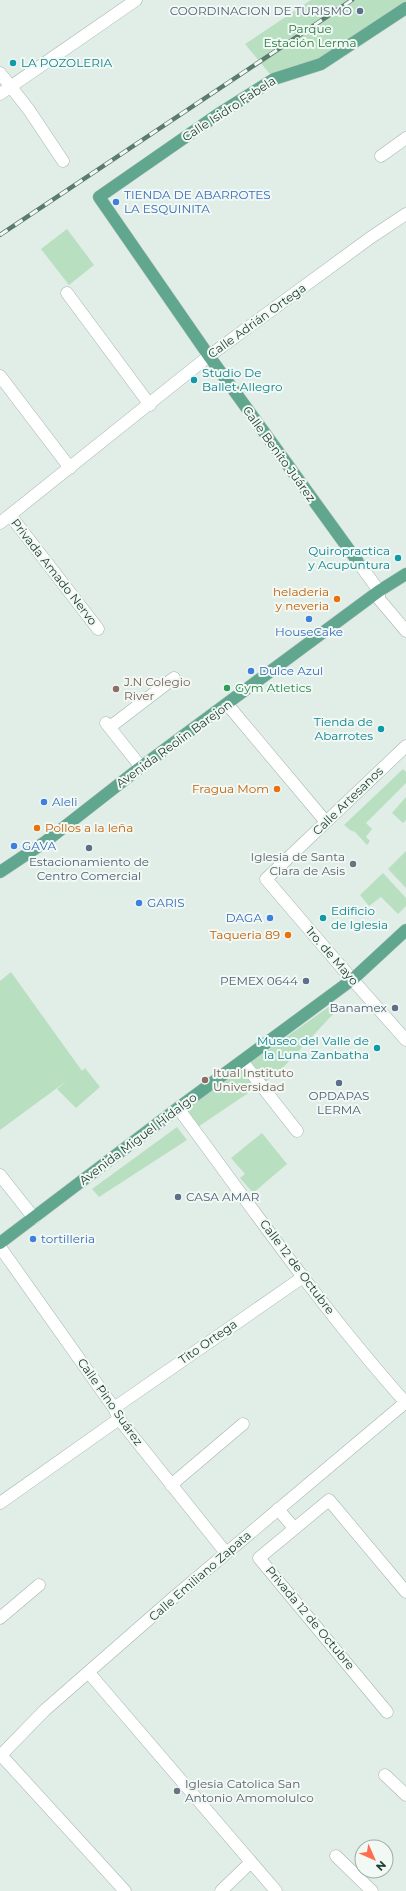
<svg xmlns="http://www.w3.org/2000/svg" width="406" height="1891" font-family="Montserrat,sans-serif">
<style>
.green{fill:#b8e0c0}
.lines{fill:none;stroke-linecap:round;stroke-linejoin:round}
.minor-casing{stroke:#a3b5ae;stroke-width:13}
.major-casing{stroke:#c1c9c6;stroke-width:13}
.minor{stroke:#fff;stroke-width:12}
.major{stroke:#61a790;stroke-width:12}
.rail-casing{stroke:#5a7b70;stroke-width:4.5}
.rail{stroke:#f2f9f5;stroke-width:3;stroke-dasharray:9;stroke-linecap:butt}
.service-dot{fill:#5c6f8a;stroke:#f2f9f5;stroke-width:1.5}
.culture-dot{fill:#0f9aa8;stroke:#f2f9f5;stroke-width:1.5}
.shop-dot{fill:#3f7fe0;stroke:#f2f9f5;stroke-width:1.5}
.food-dot{fill:#e8710a;stroke:#f2f9f5;stroke-width:1.5}
.leisure-dot{fill:#2e9e5b;stroke:#f2f9f5;stroke-width:1.5}
.education-dot{fill:#8d6e63;stroke:#f2f9f5;stroke-width:1.5}
.worship-dot{fill:#6b7280;stroke:#f2f9f5;stroke-width:1.5}
.labels{text-anchor:middle;stroke-width:4;stroke-linejoin:round;paint-order:stroke}
.service-label{font-size:12px;fill:#4e5e75;stroke:#f2f9f5;text-anchor:end}
.park-label{font-size:12px;fill:#267a41;stroke:#f2f9f5}
.culture-label{font-size:12px;fill:#0d838f;stroke:#f2f9f5;text-anchor:start}
.street-label{font-size:12px;fill:#203f35;stroke:#f2f9f5}
.shop-label{font-size:12px;fill:#366cbe;stroke:#f2f9f5;text-anchor:start}
.food-label{font-size:12px;fill:#c56008;stroke:#f2f9f5;text-anchor:end}
.education-label{font-size:12px;fill:#785e54;stroke:#f2f9f5;text-anchor:start}
.leisure-label{font-size:12px;fill:#27864d;stroke:#f2f9f5;text-anchor:start}
.worship-label{font-size:12px;fill:#5b616d;stroke:#f2f9f5;text-anchor:end}
</style>
<rect width="100%" height="100%" fill="#e1ede7"/>
<!-- green -->
<path class="green" d="M311,0H406V8L321,64L274,79L245,44Z
M67,229L94,265L69,285L41,249Z
M403,769L406,772V783L366,823L372,829L366,837L370,841L367,845L355,832L350,830L344,825Z
M406,797V820L403,823L392,813Z
M406,851V888L388,869Z
M383,873L406,898V906L398,914L381,897L369,906L360,895Z
M11,972L82,1071L85,1068L100,1087L76,1108L57,1089L68,1080L0,1130V981Z
M330,1006L336,1011L278,1073L192,1131L178,1114Z
M177,1127L187,1140L99,1197L92,1189Z
M262,1133L287,1164L253,1193L240,1178L245,1174L231,1158Z"/>
<g class="lines">
<defs>
<path id="minor" d="M0,73L29,110L63,161
M0,94L136,0
M381,156L406,138
M67,293L150,405
M0,376L70,468
M10,515L98,629
M0,523L209,356L370,238L406,214
M358,562L379,591V599L406,631
M227,704L326,822
M106,723L141,767
M110,727L174,678
M406,746L266,879L343,969L406,1040
M242,1061L297,1131
M178,1108C252,1208 323,1310 406,1403
M0,1175L34,1218
M0,1247L114,1408L119,1419L226,1553
M114,1408L303,1277
M171,1485L243,1424
M0,1503L119,1419
M278,1509L294,1528
M0,1618L39,1585
M89,1673L276,1891
M387,1712L259,1558L329,1500L406,1592
M0,1754L125,1891
M0,1756L45,1710L173,1598L406,1402
M385,1775L406,1795
M336,1856L372,1891
M221,1891L251,1862"/>
<path id="major" d="M358,562L209,356L99,197L220,113L274,79L321,64L406,8
M0,872L45,842L141,767L379,591L406,574
M0,1243L178,1108L353,979L406,930"/>
</defs>
<!-- minor casing -->
<use href="#minor" class="minor-casing"/>
<!-- major casing -->
<use href="#major" class="major-casing"/>
<!-- minor -->
<use href="#minor" class="minor"/>
<!-- major -->
<use href="#major" class="major"/>
<defs>
<path id="rail" d="M0,235L352,0"/>
</defs>
<!-- rail casing -->
<use href="#rail" class="rail-casing"/>
<!-- rail -->
<use href="#rail" class="rail"/>
</g>
<!-- markers -->
<g class="service-dot">
<circle cx="360" cy="11" r="4"/>
<circle cx="89" cy="848" r="4"/>
<circle cx="306" cy="981" r="4"/>
<circle cx="395" cy="1008" r="4"/>
<circle cx="339" cy="1083" r="4"/>
<circle cx="178" cy="1197" r="4"/>
</g>
<g class="culture-dot">
<circle cx="13" cy="63" r="4"/>
<circle cx="194" cy="380" r="4"/>
<circle cx="398" cy="558" r="4"/>
<circle cx="381" cy="729" r="4"/>
<circle cx="323" cy="918" r="4"/>
<circle cx="377" cy="1048" r="4"/>
</g>
<g class="shop-dot">
<circle cx="116" cy="202" r="4"/>
<circle cx="309" cy="619" r="4"/>
<circle cx="251" cy="671" r="4"/>
<circle cx="44" cy="802" r="4"/>
<circle cx="14" cy="846" r="4"/>
<circle cx="139" cy="903" r="4"/>
<circle cx="270" cy="918" r="4"/>
<circle cx="33" cy="1239" r="4"/>
</g>
<g class="food-dot">
<circle cx="337" cy="599" r="4"/>
<circle cx="277" cy="789" r="4"/>
<circle cx="37" cy="828" r="4"/>
<circle cx="288" cy="935" r="4"/>
</g>
<circle class="leisure-dot" cx="227" cy="688" r="4"/>
<g class="education-dot">
<circle cx="116" cy="689" r="4"/>
<circle cx="205" cy="1080" r="4"/>
</g>
<g class="worship-dot">
<circle cx="353" cy="864" r="4"/>
<circle cx="177" cy="1791" r="4"/>
</g>
<g class="labels">
<!-- service labels -->
<g class="service-label">
<text x="352" y="15">COORDINACION DE TURISMO</text>
<text x="89" y="866" text-anchor="middle">Estacionamiento de<tspan x="89" dy="14">Centro Comercial</tspan></text>
<text x="298" y="985">PEMEX 0644</text>
<text x="387" y="1012">Banamex</text>
<text x="339" y="1100" text-anchor="middle">OPDAPAS<tspan x="339" dy="14">LERMA</tspan></text>
<text x="186" y="1201" text-anchor="start">CASA AMAR</text>
</g>
<!-- park labels -->
<g class="park-label">
<text x="310" y="33">Parque<tspan x="310" dy="14">Estación Lerma</tspan></text>
</g>
<!-- culture labels -->
<g class="culture-label">
<text x="21" y="67">LA POZOLERIA</text>
<text x="202" y="377">Studio De<tspan x="202" dy="14">Ballet Allegro</tspan></text>
<text x="390" y="555" text-anchor="end">Quiropractica<tspan x="390" dy="14">y Acupuntura</tspan></text>
<text x="373" y="726" text-anchor="end">Tienda de<tspan x="373" dy="14">Abarrotes</tspan></text>
<text x="331" y="915">Edificio<tspan x="331" dy="14">de Iglesia</tspan></text>
<text x="369" y="1045" text-anchor="end">Museo del Valle de<tspan x="369" dy="14">la Luna Zanbatha</tspan></text>
</g>
<!-- street labels -->
<g class="street-label">
<text transform="translate(229 109) rotate(-33)" y="4">Calle Isidro Fabela</text>
<text transform="translate(257 321) rotate(-36)" y="4">Calle Adrián Ortega</text>
<text transform="translate(279 454) rotate(54)" y="4">Calle Benito Juárez</text>
<text transform="translate(54 572) rotate(52)" y="4">Privada Amado Nervo</text>
<text transform="translate(174 744) rotate(-36)" y="4">Avenida Reolin Barejon</text>
<text transform="translate(348 801) rotate(-44)" y="4">Calle Artesanos</text>
<text transform="translate(332 956) rotate(49)" y="4">1ro. de Mayo</text>
<text transform="translate(138 1139) rotate(-37)" y="4">Avenida Miguel Hidalgo</text>
<text transform="translate(297 1267) rotate(53)" y="4">Calle 12 de Octubre</text>
<text transform="translate(208 1342) rotate(-35)" y="4">Tito Ortega</text>
<text transform="translate(110 1402) rotate(55)" y="4">Calle Pino Suárez</text>
<text transform="translate(200 1576) rotate(-41)" y="4">Calle Emiliano Zapata</text>
<text transform="translate(310 1618) rotate(50)" y="4">Privada 12 de Octubre</text>
</g>
<!-- shop labels -->
<g class="shop-label">
<text x="124" y="199">TIENDA DE ABARROTES<tspan x="124" dy="14">LA ESQUINITA</tspan></text>
<text x="309" y="636" text-anchor="middle">HouseCake</text>
<text x="259" y="675">Dulce Azul</text>
<text x="52" y="806">Aleli</text>
<text x="22" y="850">GAVA</text>
<text x="147" y="907">GARIS</text>
<text x="262" y="922" text-anchor="end">DAGA</text>
<text x="41" y="1243">tortilleria</text>
</g>
<!-- food labels -->
<g class="food-label">
<text x="329" y="596">heladeria<tspan x="329" dy="14">y neveria</tspan></text>
<text x="269" y="793">Fragua Mom</text>
<text x="45" y="832" text-anchor="start">Pollos a la leña</text>
<text x="280" y="939">Taqueria 89</text>
</g>
<!-- education labels -->
<g class="education-label">
<text x="124" y="686">J.N Colegio<tspan x="124" dy="14">River</tspan></text>
<text x="213" y="1077">Itual Instituto<tspan x="213" dy="14">Universidad</tspan></text>
</g>
<!-- leisure labels -->
<g class="leisure-label">
<text x="235" y="692">Gym Atletics</text>
</g>
<!-- worship labels -->
<g class="worship-label">
<text x="345" y="861">Iglesia de Santa<tspan x="345" dy="14">Clara de Asis</tspan></text>
<text x="185" y="1788" text-anchor="start">Iglesia Catolica San<tspan x="185" dy="14">Antonio Amomolulco</tspan></text>
</g>
</g>
<!-- north arrow -->
<g transform="translate(374 1859) rotate(135)"><circle r="19" fill="#f2f9f5" stroke="#9eafa8"/>
<path d="M0-3L7 15L0 10L-7 15Z" fill="#ff6d4e"/>
<text y="-6" font-size="11" font-weight="bold" text-anchor="middle" fill="#203f35">N</text>
</g>
</svg>
